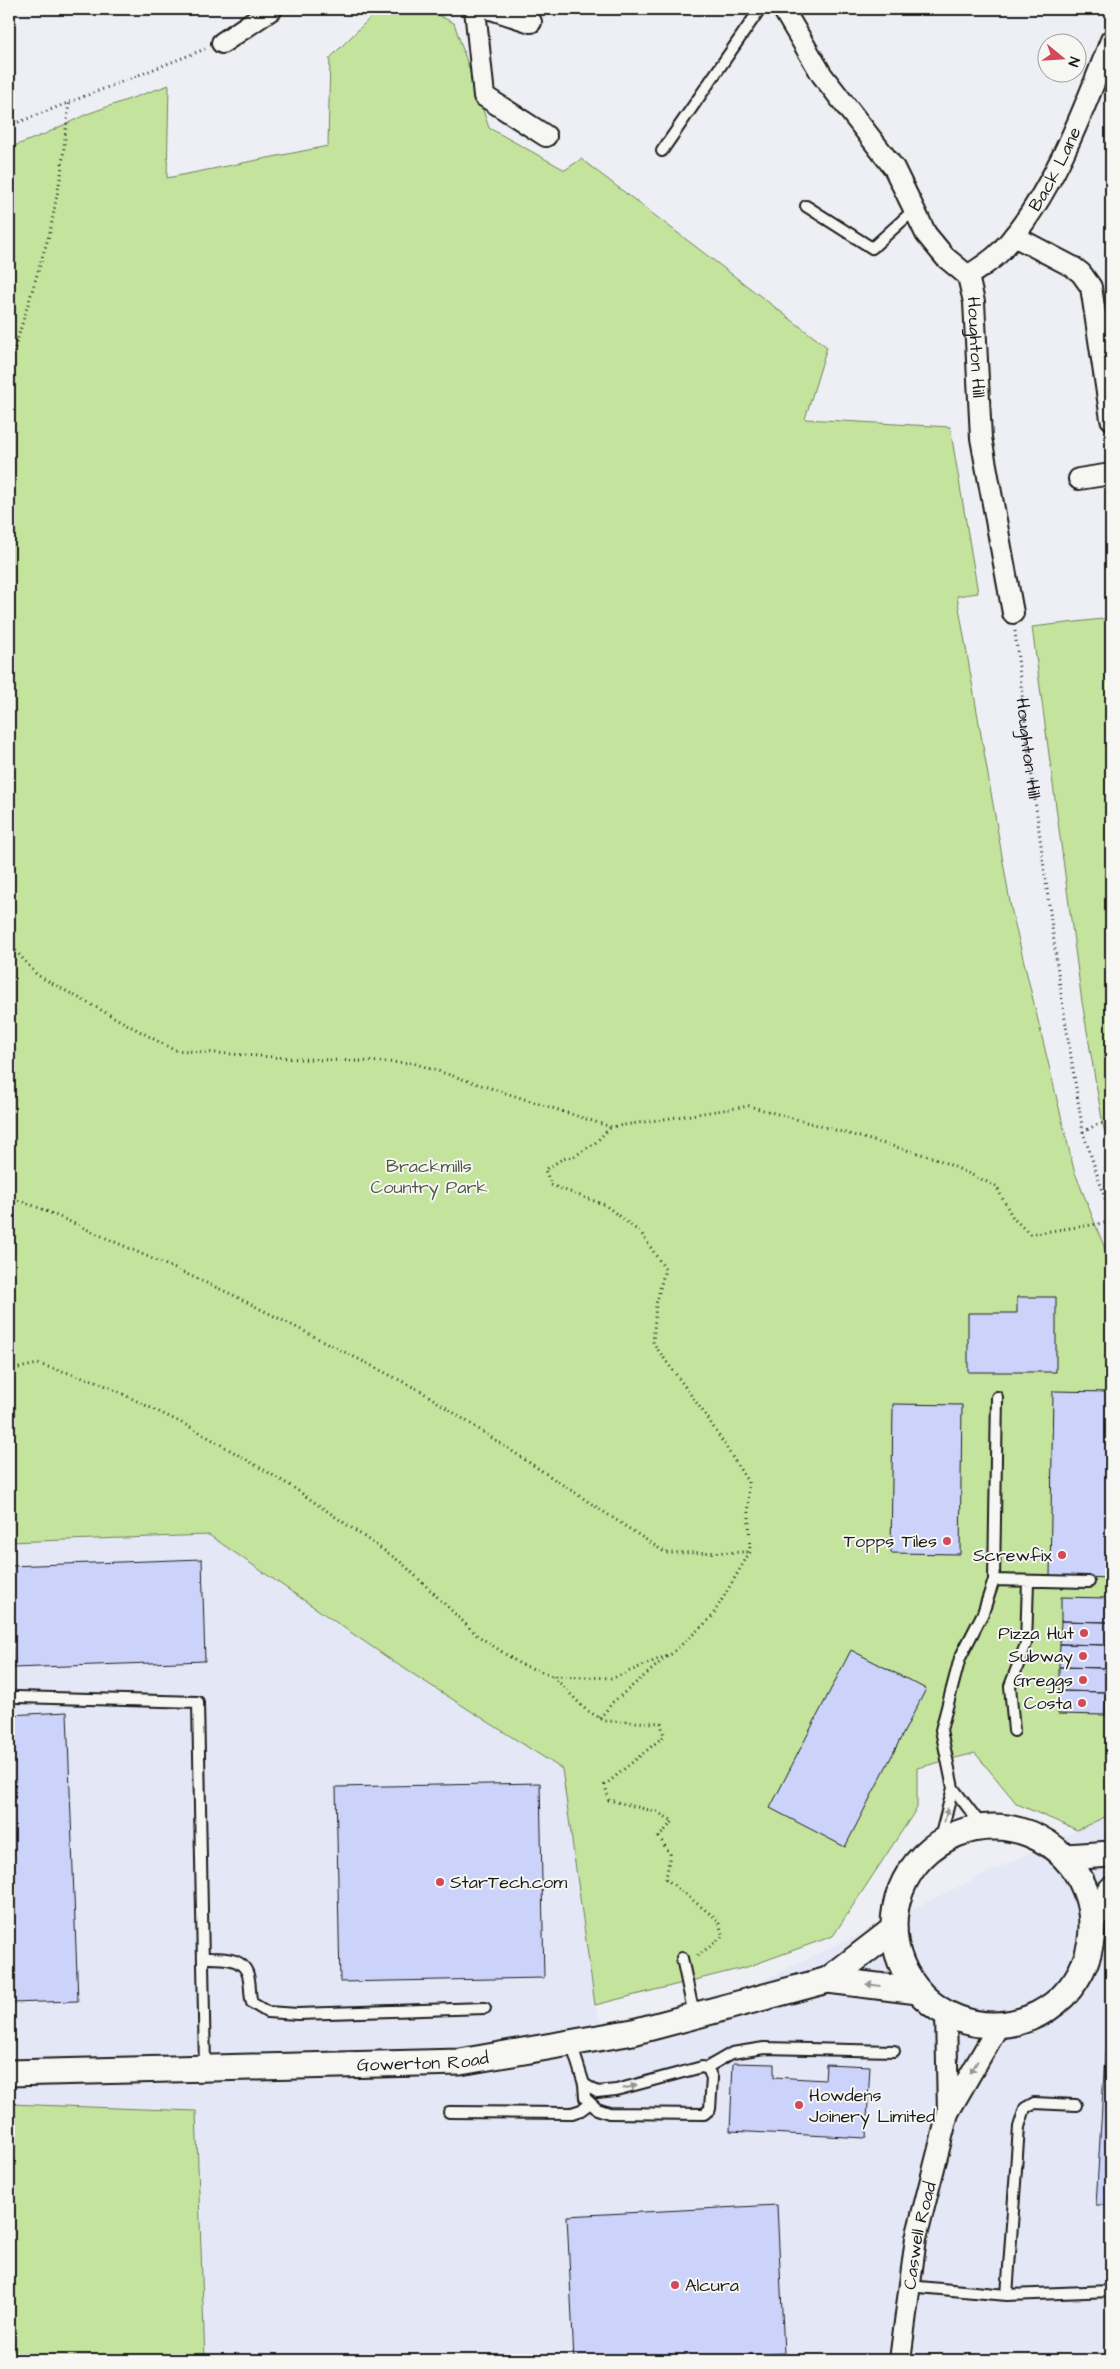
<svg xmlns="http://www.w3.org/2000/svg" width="1120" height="2369" font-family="'Architects Daughter',sans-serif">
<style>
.built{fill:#e4e7f6}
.green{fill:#c4e49d;stroke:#70805c}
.building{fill:#ccd3fb;stroke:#1c1c1c}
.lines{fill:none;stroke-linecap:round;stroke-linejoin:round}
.service-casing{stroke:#1c1c1c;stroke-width:14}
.minor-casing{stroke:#1c1c1c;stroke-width:24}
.tertiary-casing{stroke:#1c1c1c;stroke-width:29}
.path{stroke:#1c1c1c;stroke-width:3;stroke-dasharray:1 4;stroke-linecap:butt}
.service{stroke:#f6f6f2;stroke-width:10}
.minor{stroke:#f6f6f2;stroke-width:20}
.tertiary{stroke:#f6f6f2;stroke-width:25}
.oneway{fill:#949492}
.poi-dot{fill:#d1495b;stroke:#f6f6f2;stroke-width:2}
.labels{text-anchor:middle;stroke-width:4;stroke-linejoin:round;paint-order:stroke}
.street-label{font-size:18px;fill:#1c1c1c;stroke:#f6f6f2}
.park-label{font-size:18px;fill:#4e5843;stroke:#f6f6f2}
.poi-label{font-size:18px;fill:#1c1c1c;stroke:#f6f6f2;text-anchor:end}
</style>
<rect width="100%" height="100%" fill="#eeeff4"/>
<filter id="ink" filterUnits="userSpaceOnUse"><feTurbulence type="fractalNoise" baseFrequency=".02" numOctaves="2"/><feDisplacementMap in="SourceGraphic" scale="10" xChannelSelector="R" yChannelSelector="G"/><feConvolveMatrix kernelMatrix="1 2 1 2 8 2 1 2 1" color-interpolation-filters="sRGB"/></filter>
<g filter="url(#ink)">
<!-- built -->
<path class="built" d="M209,1535L394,1662L563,1769L595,2005L612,2052L1111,1814V2360H9V1542Z"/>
<!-- green -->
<path class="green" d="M379,9H426L454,23L489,128L565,170L581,159L827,347L805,419L950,427L978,593L957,596L1011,908L1074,1170L1111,1264V1814L1077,1830L1017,1804L975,1753L917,1768V1808L833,1936L747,1967L595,2005L562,1769L394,1662L209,1535L9,1542V148L45,134L87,114L169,85L167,178L328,146L330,58Z
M1111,618V1155L1103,1125L1082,1002L1032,627Z
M9,2104L196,2111L205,2360H9Z"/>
<!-- building -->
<path class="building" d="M1017,1297H1056V1372H968V1313H1017Z
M1053,1391L1111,1392V1578L1050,1576Z
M893,1404L962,1405L960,1554L891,1553Z
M202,1559L205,1661L13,1668L9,1566Z
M1061,1597L1108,1598V1622L1061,1621Z
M1061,1621L1108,1622L1107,1645L1060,1644Z
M1060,1644L1107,1645L1106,1668L1059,1667Z
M851,1650L926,1689L845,1847L770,1808Z
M1059,1667L1106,1668V1692L1059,1691Z
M1059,1691L1106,1692L1105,1715L1058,1714Z
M67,1712L78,2001L9,2003V1715Z
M540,1783L544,1978L340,1982L336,1787Z
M1108,2006H1111V2205H1096Z
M733,2063L774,2064V2077L825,2080L826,2064L870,2066L866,2138L730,2131Z
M777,2205L784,2353L648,2360H574L567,2216Z"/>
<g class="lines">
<defs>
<path id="service" d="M662,151L760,9
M806,206L872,248L915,209
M994,1580L1089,1582
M17,1697L198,1702L205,2068
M1014,1731L1010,1686L1026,1644L1028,1581
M982,1826L953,1788L941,1730L960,1658L983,1613L994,1580L997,1397
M939,1842L953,1788
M203,1958C218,1958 243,1956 248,1975C251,1985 249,1994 252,2003L267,2012L298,2014L485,2008
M682,1958L694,2015
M571,2043L584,2084L585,2098L597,2109L609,2113L704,2114L710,2109L712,2078L708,2069L702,2067L616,2090L597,2092L584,2084
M706,2068L732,2053L764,2048L894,2051
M449,2112L572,2113L581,2110L589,2104
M908,2286L1007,2295L1111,2291
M1007,2295L1019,2127L1025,2108L1034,2103L1076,2105"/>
<g id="minor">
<path d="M475,9L484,96L546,136"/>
<path d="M491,9L531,22"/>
<path d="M783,9L822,75L894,168L926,234L945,257L968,276"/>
<path d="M222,43L272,9"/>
<path d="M1014,236L1073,267L1081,273L1091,287L1111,419"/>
<path id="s2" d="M968,276L974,302L981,438L1013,613"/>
<path id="s3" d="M968,276C979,268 992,261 1001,251C1051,198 1085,107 1111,40"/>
<path d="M1079,479L1111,474"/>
<path d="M948,2113L999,2025"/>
<path id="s4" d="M900,2360L916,2238L948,2113L946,2014"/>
</g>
<g id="tertiary">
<circle cx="993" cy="1926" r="99"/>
<path d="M1066,1857L1111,1854"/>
<path d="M1093,1919L1111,1890"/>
<path d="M828,1980L894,1929"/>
<path id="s5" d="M9,2073L460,2062L633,2032L828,1980L918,1991"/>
</g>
</defs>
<!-- service casing -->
<use href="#service" class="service-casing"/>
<!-- minor casing -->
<use href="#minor" class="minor-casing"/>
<!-- tertiary casing -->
<use href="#tertiary" class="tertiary-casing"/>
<!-- path -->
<g class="path">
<path d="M9,126L205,49"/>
<path d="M9,367L50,232L61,174L69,103"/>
<path id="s1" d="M1015,631L1028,748L1061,994L1083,1132L1111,1216"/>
<path d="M9,943L37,975L174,1050L301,1059L413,1063L611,1127L749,1106L935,1158L996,1186L1013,1218L1030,1234L1111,1222"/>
<path d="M1083,1132L1096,1125L1111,1121"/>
<path d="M9,1197L37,1207L231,1294L421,1391L666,1553L749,1552"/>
<path d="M9,1370L38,1364L96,1381L196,1430L291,1486L402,1563L477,1635L520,1664L553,1676L613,1678L671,1654L711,1618L750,1552L748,1482L707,1417L653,1343L656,1304L665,1269L641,1233L605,1205L551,1185L545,1170L562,1159L575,1156L595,1143L611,1127"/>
<path d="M553,1676L586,1710L605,1721L661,1723L664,1736L605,1785L609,1800L657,1812L673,1821L659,1837L670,1854L666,1879L718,1920L723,1936L696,1957"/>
<path d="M600,1718L613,1702L668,1656"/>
</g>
<!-- service -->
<use href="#service" class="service"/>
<!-- minor -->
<use href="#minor" class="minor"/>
<!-- tertiary -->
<use href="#tertiary" class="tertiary"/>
</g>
<!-- one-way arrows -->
<defs><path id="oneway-solid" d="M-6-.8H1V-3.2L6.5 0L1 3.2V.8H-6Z" transform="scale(1.25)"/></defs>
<g class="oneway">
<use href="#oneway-solid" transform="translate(946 1815) rotate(-76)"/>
<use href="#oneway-solid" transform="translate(873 1985) rotate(-173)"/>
<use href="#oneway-solid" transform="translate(974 2067) rotate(121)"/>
<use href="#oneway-solid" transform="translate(630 2087) rotate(-14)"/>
</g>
</g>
<!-- markers -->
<g class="poi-dot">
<circle cx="947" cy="1541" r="5"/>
<circle cx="1062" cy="1555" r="5"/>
<circle cx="1084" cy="1633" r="5"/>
<circle cx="1083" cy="1656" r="5"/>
<circle cx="1083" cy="1680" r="5"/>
<circle cx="1082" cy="1703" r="5"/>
<circle cx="440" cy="1882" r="5"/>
<circle cx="799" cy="2105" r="5"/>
<circle cx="675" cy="2285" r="5"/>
</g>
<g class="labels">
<!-- street labels -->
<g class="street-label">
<text dy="6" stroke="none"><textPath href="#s3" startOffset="140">Back Lane</textPath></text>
<text dy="6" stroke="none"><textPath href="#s2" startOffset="72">Houghton Hill</textPath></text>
<text dy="6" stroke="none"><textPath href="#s1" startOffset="118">Houghton Hill</textPath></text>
<text dy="6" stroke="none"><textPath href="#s5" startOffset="414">Gowerton Road</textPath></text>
<text dy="6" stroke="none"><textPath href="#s4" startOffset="126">Caswell Road</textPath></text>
</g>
<!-- park labels -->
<g class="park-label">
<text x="429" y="1172">Brackmills<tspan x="429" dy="21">Country Park</tspan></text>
</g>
<!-- poi labels -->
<g class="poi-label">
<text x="937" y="1547">Topps Tiles</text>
<text x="1052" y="1561">Screwfix</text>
<text x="1074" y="1639">Pizza Hut</text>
<text x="1073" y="1662">Subway</text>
<text x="1073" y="1686">Greggs</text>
<text x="1072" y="1709">Costa</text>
<text x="450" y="1888" text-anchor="start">StarTech.com</text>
<text x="809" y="2101" text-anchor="start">Howdens<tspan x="809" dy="21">Joinery Limited</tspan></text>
<text x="685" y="2291" text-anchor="start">Alcura</text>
</g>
</g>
<!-- margin -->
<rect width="1120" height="2369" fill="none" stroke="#f6f6f2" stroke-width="30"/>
<rect x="15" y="15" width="1090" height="2339" fill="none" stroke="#1c1c1c" stroke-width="2" filter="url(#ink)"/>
<!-- north arrow -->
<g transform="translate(1062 58) rotate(108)"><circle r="24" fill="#f6f6f2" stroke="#9f9f9c"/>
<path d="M0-4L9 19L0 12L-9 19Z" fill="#d1495b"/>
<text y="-8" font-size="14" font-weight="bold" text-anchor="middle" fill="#1c1c1c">N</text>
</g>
</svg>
